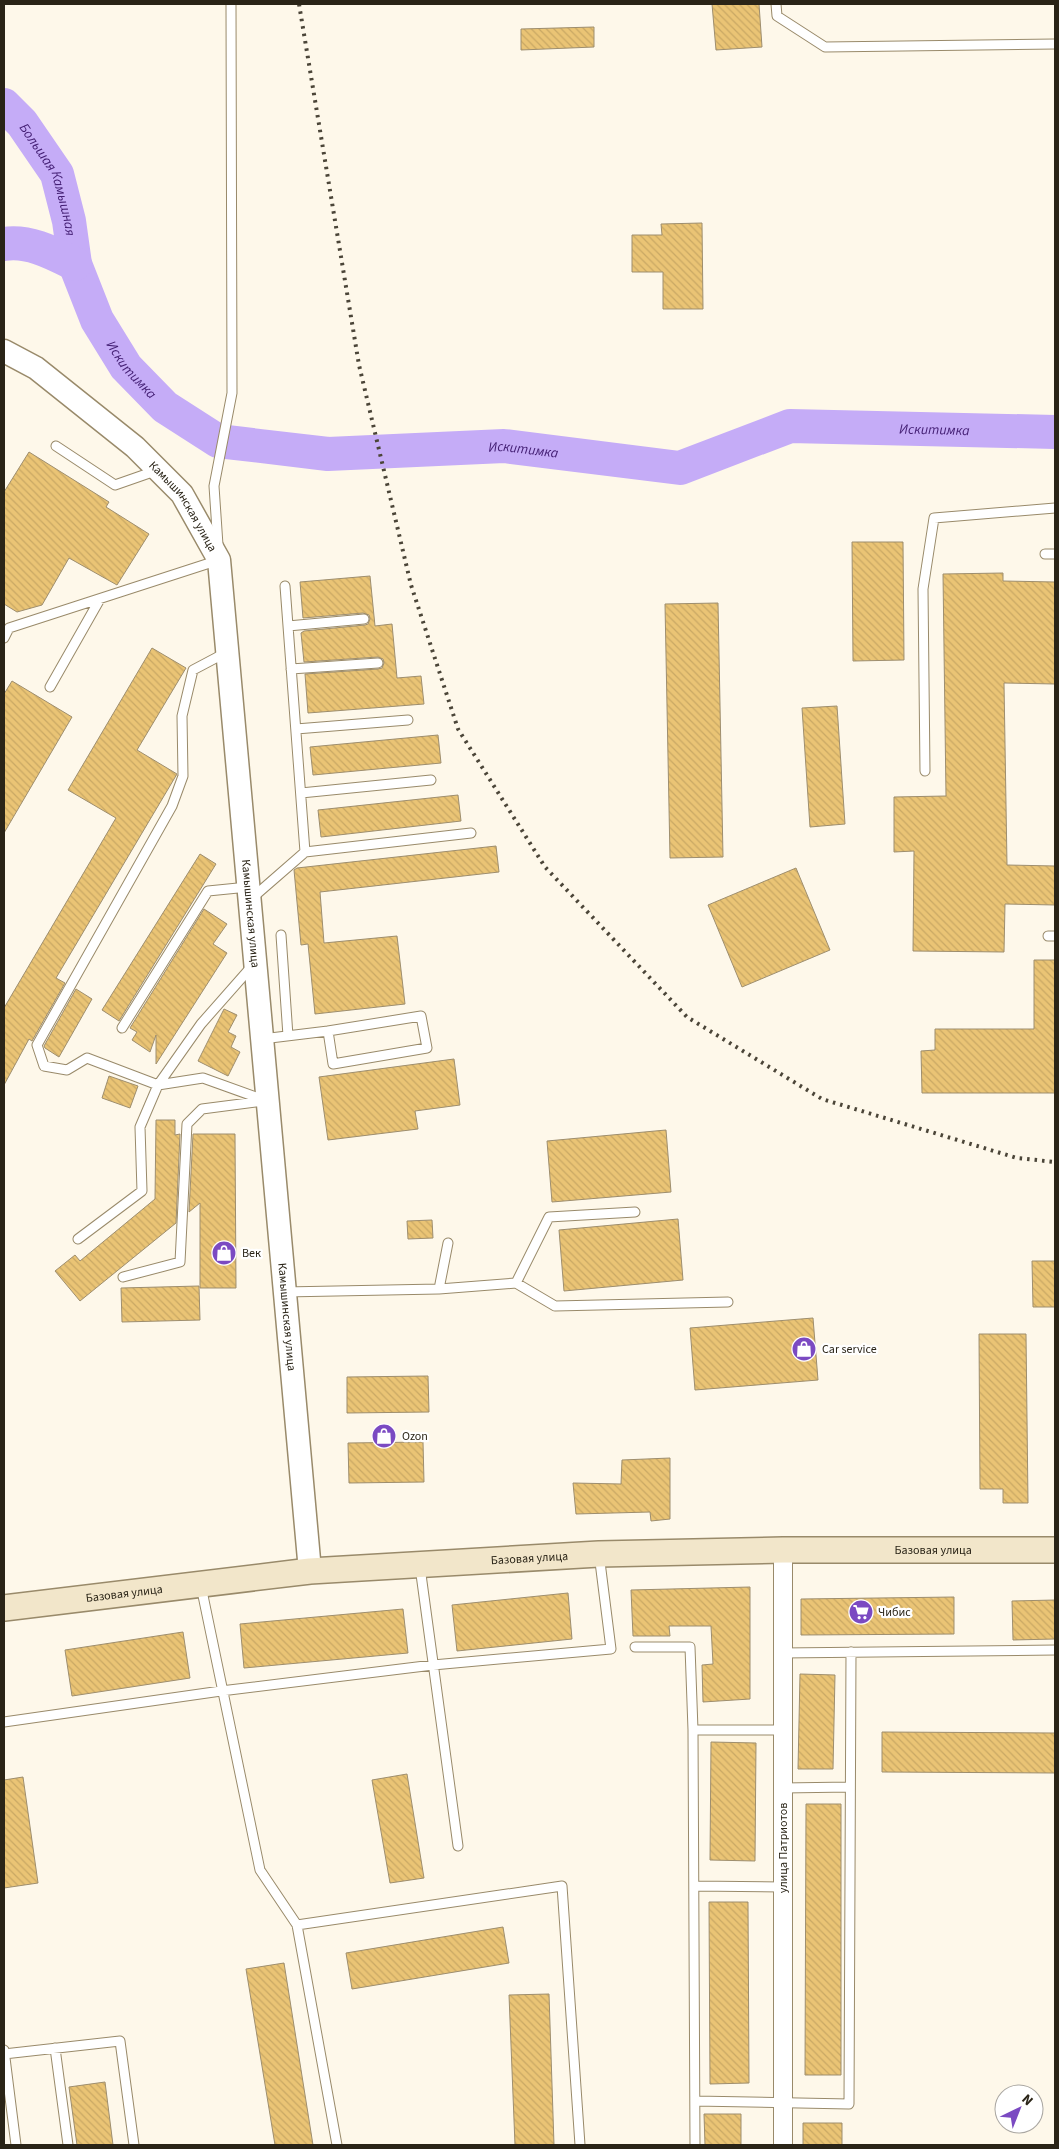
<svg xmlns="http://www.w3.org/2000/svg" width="1059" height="2149" font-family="'Source Sans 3',sans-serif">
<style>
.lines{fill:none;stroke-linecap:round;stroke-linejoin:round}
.river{stroke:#c5acf7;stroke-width:34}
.building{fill:url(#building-back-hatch);stroke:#9e8e6e}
.service-casing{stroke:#998a6a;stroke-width:11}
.minor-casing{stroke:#998a6a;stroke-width:20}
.tertiary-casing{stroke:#998a6a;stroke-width:25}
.secondary-casing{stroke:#998a6a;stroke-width:28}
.service{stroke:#fff;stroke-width:9}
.minor{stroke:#fff;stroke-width:18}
.tertiary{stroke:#fff;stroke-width:22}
.secondary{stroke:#f2e6ca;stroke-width:25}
.rail{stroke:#4b4538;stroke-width:4;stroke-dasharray:2.5 5;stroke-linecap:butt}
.labels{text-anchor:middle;stroke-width:4.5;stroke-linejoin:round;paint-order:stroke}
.street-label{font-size:12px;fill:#2a2417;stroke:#fff}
.poi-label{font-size:12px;fill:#2a2417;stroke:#fff;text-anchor:start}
.water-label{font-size:14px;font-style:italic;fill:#452075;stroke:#fff}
</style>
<defs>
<pattern id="building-back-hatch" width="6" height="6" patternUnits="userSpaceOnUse" patternTransform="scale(1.25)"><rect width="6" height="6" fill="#eac475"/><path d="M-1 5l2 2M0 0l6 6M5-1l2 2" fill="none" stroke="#c9a864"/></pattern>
</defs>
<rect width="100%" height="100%" fill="#fef8ea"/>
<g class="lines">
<!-- river -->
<g class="river">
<path id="s1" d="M4,105L22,123L57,174L69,221L75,264L97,320L126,367L165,407L218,441L328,454L504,446L680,468L790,426L1055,432"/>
<path d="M4,244C29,240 53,253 75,264"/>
</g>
</g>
<!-- building -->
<path class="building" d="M712,4H759L762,47L716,50Z
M594,27V47L521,50V29Z
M702,223L703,309H663V272H632V235H662L661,224Z
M29,452L109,502L106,507L149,534L117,585L69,558L42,605L17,612L4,604V492Z
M852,542H903L904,660L853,661Z
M1003,573V581L1055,582V684L1004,683L1007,865L1055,866V905L1005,904L1004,952L913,951L914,851L894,852V797L946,796L943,574Z
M370,576L375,626L392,624L397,678L421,676L424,704L308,713L305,674L378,669L382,668L384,663L383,659L378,657L304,662L301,633L304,631L365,625L368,624L370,619L369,615L363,613L303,618L300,582Z
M718,603L723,857L670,858L665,604Z
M152,648L186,668L137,750L177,774L56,978L65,983L32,1041L29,1039L4,1085V1008L116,818L68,790Z
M12,681L72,717L4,833V694Z
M837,706L845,824L810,827L802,708Z
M438,735L441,763L313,775L310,747Z
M458,795L461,821L321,837L318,810Z
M496,846L499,872L320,892L324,943L397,936L405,1004L315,1014L308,944L301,945L294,870L297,868Z
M200,854L216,864L119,1021L102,1010Z
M796,868L830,950L742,987L708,905Z
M204,909L227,924L213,944L227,953L156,1064V1035L150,1052L132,1040L137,1032L130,1028Z
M1034,960H1055V1093H922L921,1051L935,1050V1029H1034Z
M76,989L92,999L59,1057L45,1048L44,1046Z
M224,1009L237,1015L228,1032L236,1036L231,1047L240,1052L228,1076L198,1061Z
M454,1059L460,1105L415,1111L418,1129L328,1140L319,1077Z
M109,1076L138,1086L130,1108L102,1098Z
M156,1120H175V1135L180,1134L176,1223L80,1301L55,1271L75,1255L80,1261L155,1199Z
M666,1130L671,1192L552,1202L547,1141Z
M193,1134H235L236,1288H200V1203L189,1212Z
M678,1219L683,1280L564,1291L559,1230Z
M432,1220L433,1238L408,1239L407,1221Z
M1032,1261H1055V1307H1033Z
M199,1286L200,1320L122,1322L121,1288Z
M813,1318L818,1380L695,1390L690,1328Z
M979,1334H1026L1028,1503H1003V1489H980Z
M428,1376L429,1412L347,1413V1377Z
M423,1442L424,1482L349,1483L348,1443Z
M670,1458V1519L651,1521L650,1512L576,1514L573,1483L621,1484L622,1460Z
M750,1587V1699L703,1702L702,1665L713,1664L711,1626H669L670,1636H633L631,1590Z
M568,1593L572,1639L457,1651L452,1605Z
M954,1597V1634L801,1635V1599Z
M1055,1600V1639L1013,1640L1012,1601Z
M403,1609L408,1653L244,1668L240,1624Z
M183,1632L190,1678L72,1696L65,1650Z
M800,1674L835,1675L833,1769H798Z
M882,1732L1055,1733V1773L882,1772Z
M711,1742L756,1743L755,1861L710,1860Z
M407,1774L424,1878L390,1883L372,1780Z
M23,1777L38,1883L4,1888V1780Z
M806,1804H841V2075H805Z
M709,1902H748L749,2083L710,2084Z
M503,1927L509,1963L352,1989L346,1953Z
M284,1963L313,2145H275L246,1969Z
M549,1994L554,2145H515L509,1995Z
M105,2082L113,2145H77L69,2087Z
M704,2114H741V2145H705Z
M803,2123H842V2145H803Z"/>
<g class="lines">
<defs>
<path id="service" d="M776,4L777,16L825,47L1055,44
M56,446L115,485L158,470
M218,545L214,486L232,393L231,4
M1045,554H1055
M288,626L364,619
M4,638L9,628L219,560
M227,652L193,670L182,716L183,776L172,806L37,1045L44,1066L67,1070L87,1058L158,1085L201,1024L253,965
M291,669L378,663
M50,687L100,599
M296,729L408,720
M925,771L923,589L934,518L1055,508
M301,793L431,780
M305,852L471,833
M251,899L305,852L285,586
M281,935L288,1036
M1048,936H1055
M122,1028L208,891L248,887
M262,1039L328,1031L333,1064L427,1048L421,1016L328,1031
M78,1239L142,1191L140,1127L158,1085L203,1078L267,1101
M123,1277L180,1262L187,1124L202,1109L264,1101
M516,1283L549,1217L635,1212
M439,1289L448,1243
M284,1292L439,1289L516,1283L555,1306L728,1302
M420,1567L458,1846
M201,1586L260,1870L297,1925L337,2145
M635,1647H690L693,1730L695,2145
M782,1653L1055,1650
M4,1722L221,1691L433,1665L611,1649L599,1554
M693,1730H783
M783,1788L850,1787
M694,1886L783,1887
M297,1925L562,1886L580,2145
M55,2048L68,2145
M4,2050L16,2145
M4,2054L120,2041L134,2145
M695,2101L849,2104L851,1652"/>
<path id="minor" d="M783,2145V1550"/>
<g id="tertiary">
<path id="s2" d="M4,351L36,368L135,447L182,494L219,560L310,1571"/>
</g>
<g id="secondary">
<path id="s3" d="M4,1608L310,1571L599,1554L783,1550H1055"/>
</g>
</defs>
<!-- service casing -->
<use href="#service" class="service-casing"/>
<!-- minor casing -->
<use href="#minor" class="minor-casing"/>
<!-- tertiary casing -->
<use href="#tertiary" class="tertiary-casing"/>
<!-- secondary casing -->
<use href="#secondary" class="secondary-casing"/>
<!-- service -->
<use href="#service" class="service"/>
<!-- minor -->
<use href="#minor" class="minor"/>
<!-- tertiary -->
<use href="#tertiary" class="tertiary"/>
<!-- secondary -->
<use href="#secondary" class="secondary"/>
<!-- rail -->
<path class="rail" d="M299,4L359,365L411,585L458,729L545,867L687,1017L822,1099L1017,1158L1055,1162"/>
</g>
<!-- icons -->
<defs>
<symbol id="shop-disc" viewBox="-11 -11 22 22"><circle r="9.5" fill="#7b4ac2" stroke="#fff"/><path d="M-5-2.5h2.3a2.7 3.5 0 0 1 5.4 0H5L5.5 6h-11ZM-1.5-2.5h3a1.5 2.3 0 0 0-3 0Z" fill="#fff"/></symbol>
<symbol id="supermarket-disc" viewBox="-11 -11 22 22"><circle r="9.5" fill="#7b4ac2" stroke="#fff"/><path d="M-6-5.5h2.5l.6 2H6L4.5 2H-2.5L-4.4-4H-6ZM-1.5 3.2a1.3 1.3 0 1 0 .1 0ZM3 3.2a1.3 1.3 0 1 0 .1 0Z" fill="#fff"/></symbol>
</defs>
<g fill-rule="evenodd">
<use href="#shop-disc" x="210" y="1239" width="28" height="28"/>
<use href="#shop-disc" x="790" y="1335" width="28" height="28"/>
<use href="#shop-disc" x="370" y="1422" width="28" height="28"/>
<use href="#supermarket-disc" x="847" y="1598" width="28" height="28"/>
</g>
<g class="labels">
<!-- street labels -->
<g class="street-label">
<text dy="4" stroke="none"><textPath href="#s2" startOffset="240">Камышинская улица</textPath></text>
<text dy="4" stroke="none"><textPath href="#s2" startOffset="660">Камышинская улица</textPath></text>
<text dy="4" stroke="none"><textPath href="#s2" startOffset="1065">Камышинская улица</textPath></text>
<text dy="4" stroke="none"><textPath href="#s3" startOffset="932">Базовая улица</textPath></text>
<text dy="4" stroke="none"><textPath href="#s3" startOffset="528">Базовая улица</textPath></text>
<text dy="4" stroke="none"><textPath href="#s3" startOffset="121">Базовая улица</textPath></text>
<text transform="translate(783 1848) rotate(-90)" y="4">улица Патриотов</text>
</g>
<!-- poi labels -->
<g class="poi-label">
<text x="242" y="1257">Век</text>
<text x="822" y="1353">Car service</text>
<text x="402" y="1440">Ozon</text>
<text x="878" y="1616">Чибис</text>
</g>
<!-- water labels -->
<g class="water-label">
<text dy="5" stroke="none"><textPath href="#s1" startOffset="89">Большая Камышная</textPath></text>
<text dy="5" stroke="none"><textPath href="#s1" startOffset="300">Искитимка</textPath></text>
<text dy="5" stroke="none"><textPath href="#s1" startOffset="1140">Искитимка</textPath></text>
<text dy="5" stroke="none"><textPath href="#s1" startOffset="720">Искитимка</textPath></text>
</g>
</g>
<!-- border -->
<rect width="1059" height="2149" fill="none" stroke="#2a2417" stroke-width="10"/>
<!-- north arrow -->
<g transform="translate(1019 2109) rotate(43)"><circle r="24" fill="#ffffff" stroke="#aaa7a2"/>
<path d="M0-4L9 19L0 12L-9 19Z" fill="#7b4ac2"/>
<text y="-8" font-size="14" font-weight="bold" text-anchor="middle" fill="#2a2417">N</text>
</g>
</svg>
